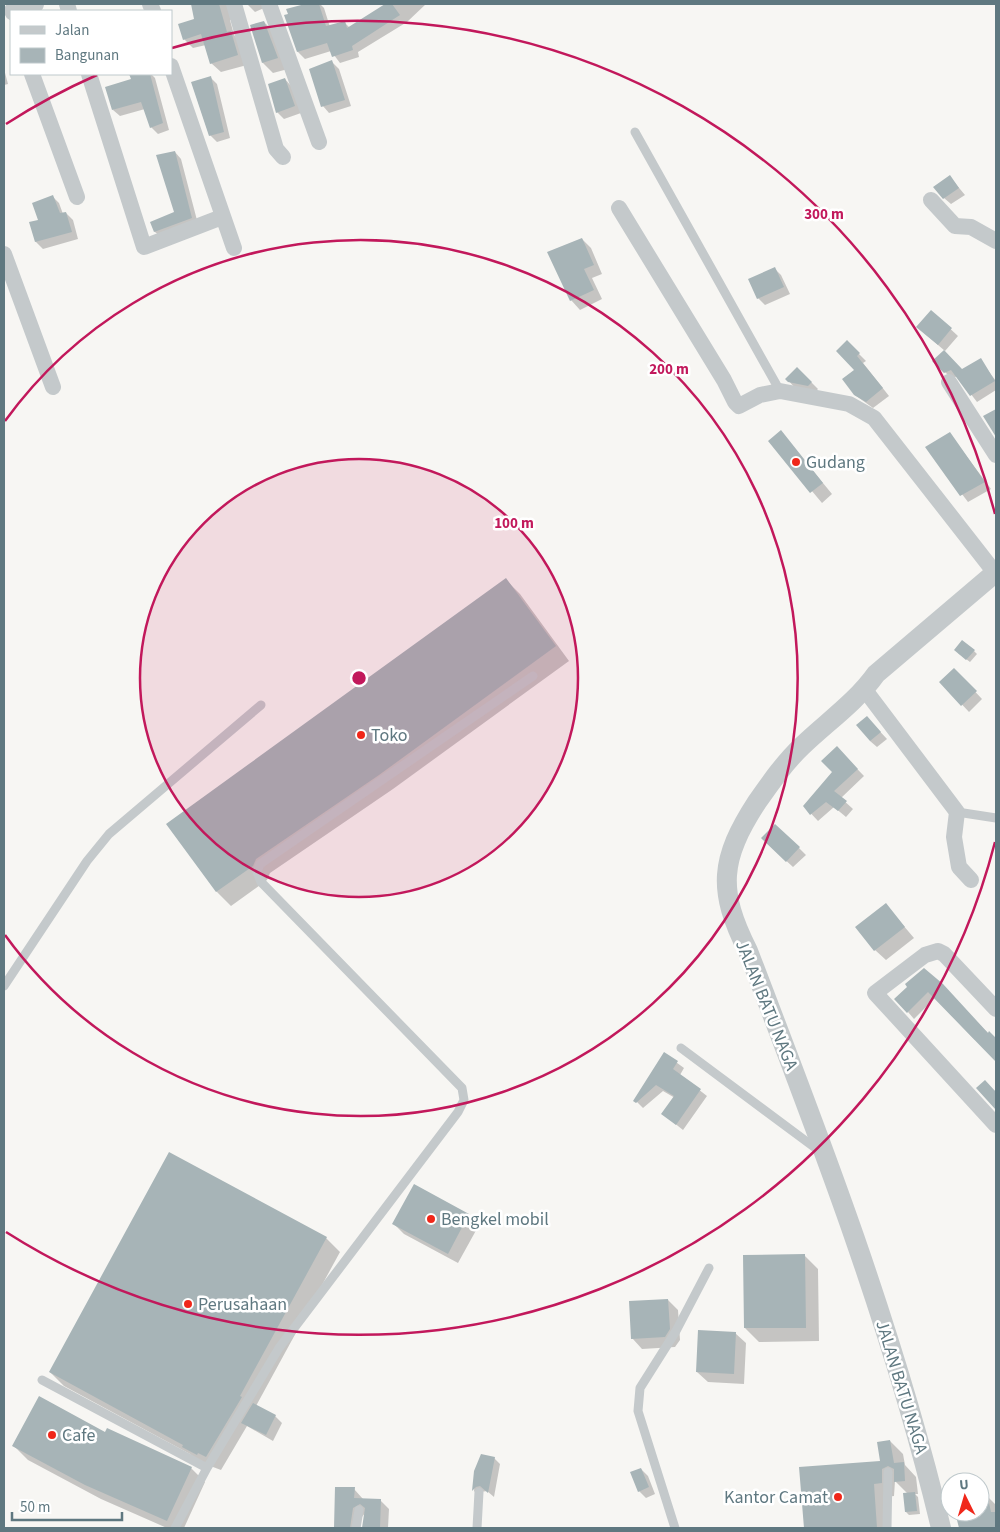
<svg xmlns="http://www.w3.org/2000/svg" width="1000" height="1532" font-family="'Source Sans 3',sans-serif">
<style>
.shadow{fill:#0003}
.building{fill:#a7b4b7}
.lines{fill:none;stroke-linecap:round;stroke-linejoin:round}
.service{stroke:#c4c9cb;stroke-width:9}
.minor{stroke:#c4c9cb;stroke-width:16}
.tertiary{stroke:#c4c9cb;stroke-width:20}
.ring{fill:none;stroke:#c2185b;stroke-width:2.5}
.poi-dot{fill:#f0271a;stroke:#fff;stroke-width:2}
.labels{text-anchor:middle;stroke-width:5;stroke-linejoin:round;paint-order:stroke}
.poi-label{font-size:18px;fill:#5f7880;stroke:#fff;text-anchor:start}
.street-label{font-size:18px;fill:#5f7880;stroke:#fff}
.centre{fill:#c2185b;stroke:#fff;stroke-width:2.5}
.ring-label{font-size:15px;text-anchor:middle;font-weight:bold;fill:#c2185b;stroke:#fff;stroke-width:5;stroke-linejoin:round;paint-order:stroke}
</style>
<rect width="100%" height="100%" fill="#f7f6f3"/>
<!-- shadow -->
<path class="shadow" d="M193,4H246L236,7L234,18L230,20L234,35L240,42L247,65L221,72L211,63L206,45L193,48L184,39L196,19Z
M247,4H273L255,12Z
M309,4H320L324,8L330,27L344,22L350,28L387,4H426L407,22L358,52L359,57L340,63L331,51L305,59L298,52L285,16L289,14L288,10Z
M264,22L275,33L288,69L273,73L263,63Z
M332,62L339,69L351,106L329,113L323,106Z
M4,69L8,84L4,85Z
M139,74H151L155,78L169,130L158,134L151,127L145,109L120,116L113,110L132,80L131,76Z
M211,78L217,84L230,138L217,142L210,135Z
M285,79L291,86L301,113L284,119L277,112Z
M175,152L181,159L198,224L162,238L155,232L152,222L175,213Z
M950,177L965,195L951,204L944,198Z
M52,196L59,203L63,214L66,213L73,220L78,239L43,249L36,242L31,223L40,220Z
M582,239L591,248L602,274L592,278L602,299L580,310L571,300Z
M775,269L781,275L790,294L765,305L758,298Z
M931,311L958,336L945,351L924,333Z
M847,342L866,361L863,363L889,396L873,408L855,395L856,370Z
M980,360L996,381V390L977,402L957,376L952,379L934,361L962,371Z
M797,368L818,389L815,392L796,389L787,379Z
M781,432L832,494L822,503L770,441Z
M950,434L991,489L968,502L927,448Z
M506,580L520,594L569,661L393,789L270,873L267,880L231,906L217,892L167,824Z
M974,651L977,654L970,662L958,653Z
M954,669L982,699L969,712L941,682Z
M873,724L887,739L877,747L870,741Z
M837,748L864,776L841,798L853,809L846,817L834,807L818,821L804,806L833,772Z
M769,845L799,848L806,855L793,867Z
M886,905L914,938L886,960L875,950Z
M924,970L996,1041V1058L978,1038L975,1040L935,998L914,1019L908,1012Z
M665,1054L684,1068L680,1075L707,1096L683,1130L663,1114L675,1098L663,1091L643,1108L635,1100Z
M414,1186L469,1215L479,1225L458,1263L404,1234L394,1224Z
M326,1238L340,1252L256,1406L275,1416L282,1423L273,1441L247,1426L221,1470L197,1461L190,1454L64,1386L50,1372Z
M804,1255L818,1269L819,1341L759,1342L745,1328Z
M668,1300L678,1310L680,1340L675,1347L642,1349L632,1338Z
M735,1333L746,1343L744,1384L708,1382L697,1372Z
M106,1433L191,1468L205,1482L184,1528H167L101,1499L28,1460L14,1446Z
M890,1441L903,1454L905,1465L916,1477L918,1494H915L918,1497L920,1514L909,1515L906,1512L908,1494L895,1481L894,1496L886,1497L889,1528H805L801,1468L882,1462Z
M494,1458L500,1464L494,1497L487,1491L481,1492L479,1496L474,1491L476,1471Z
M641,1469L648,1476L655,1494L646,1498L639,1491Z
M336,1488L354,1489L363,1499L380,1500L389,1509L388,1528H364L366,1512L361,1518L360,1528H335Z
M986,1495L995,1504L996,1528H974L973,1522L956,1512H980V1497Z"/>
<!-- building -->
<path class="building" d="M191,4H219L227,32L231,31L238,55L210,64L201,34L183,40L178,24L194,19Z
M305,4H319L326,26L345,21L347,28L385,4H392L400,15L352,46L353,50L332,57L327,43L297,52L284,15L288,14L286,9Z
M264,21L278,58L262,63L250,25Z
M332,60L345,100L321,107L309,69Z
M129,74H150L163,123L150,128L141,102L112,110L105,87L131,79Z
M211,76L224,132L209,136L191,82Z
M285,78L295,106L276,113L268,84Z
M175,151L192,218L154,232L150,222L174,212L156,155Z
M950,175L959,188L943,199L933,187Z
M53,195L60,213L66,212L72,232L35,242L29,222L38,220L32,203Z
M582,238L594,265L584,269L594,290L570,301L547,252Z
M775,267L784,287L757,299L748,279Z
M931,310L952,328L938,345L916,327Z
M847,340L860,353L857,356L883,388L866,402L854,395L842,379L854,370L836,351Z
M944,350L962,369L981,358L995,381L970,396L951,370L944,373L932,361Z
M797,367L812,382L808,386L788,382L785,379Z
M996,409V437L983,416Z
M781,430L823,483L810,493L768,441Z
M950,432L985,482L960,496L925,447Z
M506,578L556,646L379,775L256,859L253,866L216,892L166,824Z
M962,640L975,650L966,660L954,650Z
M954,668L977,691L961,706L939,682Z
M867,716L881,732L870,741L856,725Z
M837,746L858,769L834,791L847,801L838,811L826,802L810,815L803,806L832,772L821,761Z
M775,824L800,847L786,862L761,838Z
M886,903L905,927L874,951L855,927Z
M924,968L943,984L988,1033L989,1031L996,1038V1062L928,992L907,1013L894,999L907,987L905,984Z
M664,1052L678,1061L673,1069L701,1089L676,1125L661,1114L674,1096L656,1085L636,1103L633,1101Z
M985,1080L996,1092V1110L976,1088Z
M169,1152L327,1237L240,1396L242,1397L206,1457L198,1453L197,1455L182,1447L183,1445L49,1372Z
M414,1184L469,1214L448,1254L392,1224Z
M805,1254L806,1328H744L743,1255Z
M668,1299L670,1329L665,1337L631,1339L629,1301Z
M698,1330L736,1332L734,1374L696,1372Z
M39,1396L105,1432L107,1428L192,1467L167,1521L85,1485L12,1446Z
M253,1403L276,1415L266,1435L241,1423Z
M890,1440L894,1463L904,1462L905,1481L894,1482V1469L888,1466L882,1469V1483L874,1484L877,1528H804L799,1467L880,1461L877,1442Z
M481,1454L495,1457L488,1493L480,1486L476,1487L472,1491L474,1471Z
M641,1468L649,1487L638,1492L630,1472Z
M985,1485L991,1512H996V1528H959L955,1512H980V1486Z
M335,1487H355L354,1498L381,1499L380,1528H362L365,1508L360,1504L353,1508L350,1528H334Z
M915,1492L917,1511L905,1512L903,1493Z"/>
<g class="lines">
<!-- service -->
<path class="service" d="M635,132L780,391
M957,812L996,818
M4,986L87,861L109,834L261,705
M681,1048L818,1150
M42,1380L207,1468
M175,1528L207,1468L279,1348L458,1112L464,1100L462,1088L261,882L257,872L260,864L533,676
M356,1528L359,1510
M477,1528L479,1492
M675,1528L638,1411L640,1388L676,1331L709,1268
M887,1528L888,1472"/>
<!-- minor -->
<path class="minor" d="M67,4L69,11
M150,4L153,11
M234,4L276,149L283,157
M269,4L319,142
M171,66L234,248
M32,74L77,197
M89,74L144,247L222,217
M931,200L955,226L971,227L996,241
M619,208L724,380L735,402L739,406L760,395L780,391L849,404L874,418L996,574
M4,254L53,387
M949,382L996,455
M865,690L957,812L954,837L959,867L971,880
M996,1009L944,954L938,951L925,955L875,993L996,1125"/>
<!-- tertiary -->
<path class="tertiary" d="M14,11L34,4
M941,1528C894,1331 821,1141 748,951C717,890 720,859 757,802C771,782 785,762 802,746C827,722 856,702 876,674L996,572"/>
</g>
<!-- distance rings -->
<circle cx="359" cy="678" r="219" fill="#c2185b" fill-opacity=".12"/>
<g class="ring">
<circle cx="359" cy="678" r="219"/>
<path d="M5 421A438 438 0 1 1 5 935"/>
<path d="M995 842A657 657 0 0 1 6 1232M6 124A657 657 0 0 1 97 75M172 48A657 657 0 0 1 995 514"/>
</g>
<!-- markers -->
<g class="poi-dot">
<circle cx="796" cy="462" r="5"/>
<circle cx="361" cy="735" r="5"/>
<circle cx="431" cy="1219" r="5"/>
<circle cx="188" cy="1304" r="5"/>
<circle cx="52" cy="1435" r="5"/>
<circle cx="838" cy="1497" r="5"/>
</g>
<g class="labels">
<!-- poi labels -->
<g class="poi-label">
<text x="806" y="468">Gudang</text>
<text x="371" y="741">Toko</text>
<text x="441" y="1225">Bengkel mobil</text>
<text x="198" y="1310">Perusahaan</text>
<text x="62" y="1441">Cafe</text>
<text x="828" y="1503" text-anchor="end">Kantor Camat</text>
</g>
<!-- street labels -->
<g class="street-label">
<text transform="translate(767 1005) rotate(68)" y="6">JALAN BATU NAGA</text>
<text transform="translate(902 1387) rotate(73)" y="6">JALAN BATU NAGA</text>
</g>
</g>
<circle cx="359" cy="678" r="8" class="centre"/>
<g class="ring-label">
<text x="824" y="219">300 m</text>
<text x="669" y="374">200 m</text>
<text x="514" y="528">100 m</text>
</g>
<!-- border -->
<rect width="1000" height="1532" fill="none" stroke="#5f7880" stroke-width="10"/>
<!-- legend -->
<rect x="10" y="10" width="162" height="65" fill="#ffffff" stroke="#bfc9cc"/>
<rect x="20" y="26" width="25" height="8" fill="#c4c9cb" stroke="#bfc9cc"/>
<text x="55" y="35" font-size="15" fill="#5f7880">Jalan</text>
<rect x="20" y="48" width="25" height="15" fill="#a7b4b7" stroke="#bfc9cc"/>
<text x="55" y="60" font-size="15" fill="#5f7880">Bangunan</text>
<!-- north arrow -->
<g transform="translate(965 1497) rotate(355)"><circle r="24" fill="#ffffff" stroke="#bfc9cc"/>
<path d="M0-4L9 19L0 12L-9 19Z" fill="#f0271a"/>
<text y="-8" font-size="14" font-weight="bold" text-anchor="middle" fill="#5f7880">U</text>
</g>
<!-- scale -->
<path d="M12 1512v8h110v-8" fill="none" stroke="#5f7880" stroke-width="2.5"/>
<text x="20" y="1512" font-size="15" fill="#5f7880" stroke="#ffffff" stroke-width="4" paint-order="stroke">50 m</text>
</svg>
